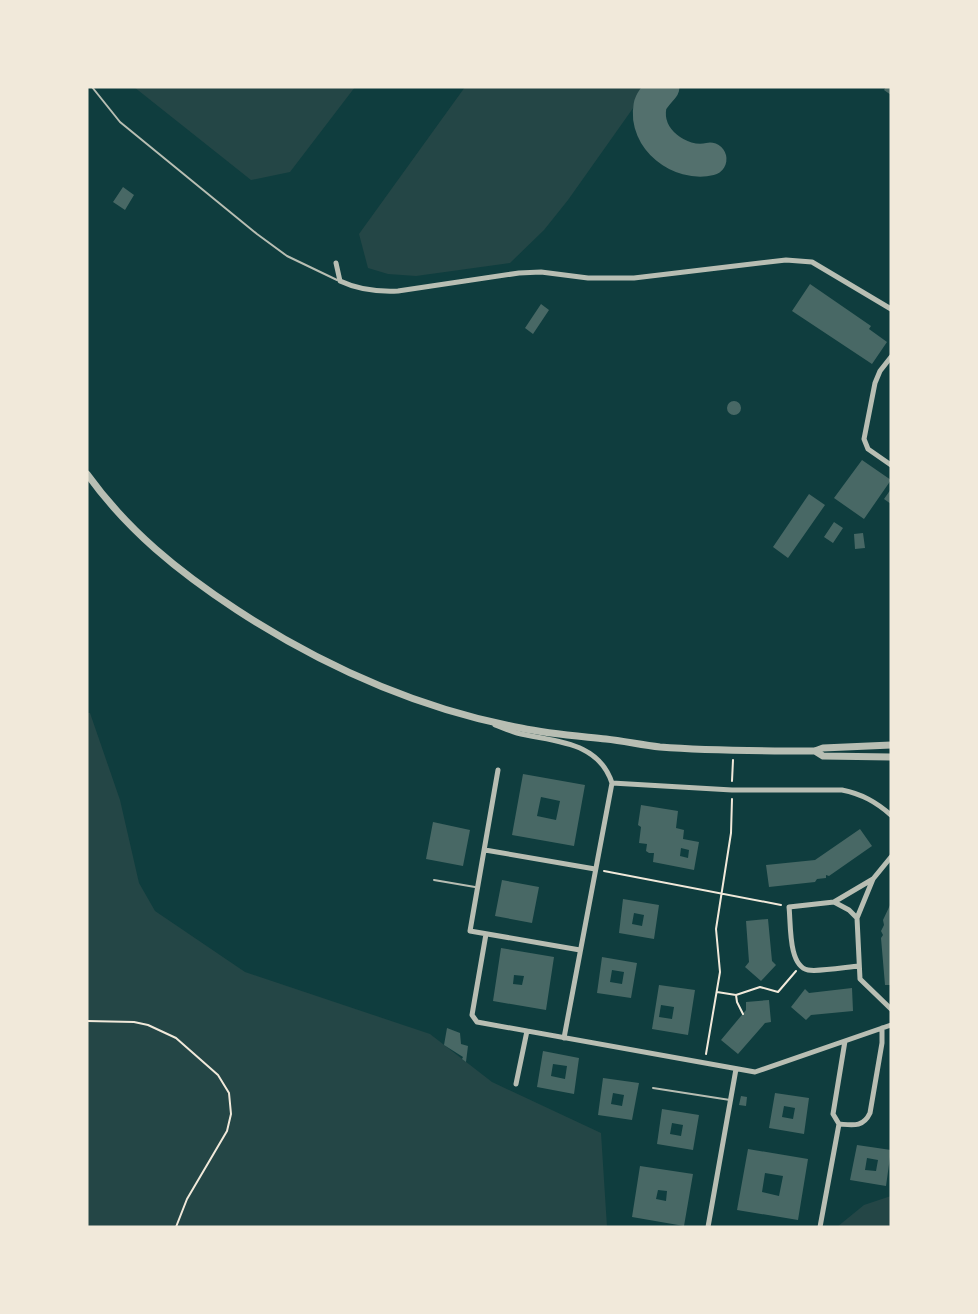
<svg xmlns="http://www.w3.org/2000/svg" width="978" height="1314" font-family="'Open Sans',sans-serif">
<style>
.green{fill:#244646}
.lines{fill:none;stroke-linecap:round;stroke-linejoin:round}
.taxiway{stroke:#53706d;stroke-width:33}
.building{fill:#486865;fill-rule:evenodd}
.path{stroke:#f1e9da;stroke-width:2}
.service{stroke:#b8beb3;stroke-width:2}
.minor{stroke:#b8beb3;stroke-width:5}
.tertiary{stroke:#b8beb3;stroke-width:7}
</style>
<rect width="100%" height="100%" fill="#0f3d3e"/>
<!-- green -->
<path class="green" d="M134,87H355L290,172L251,180Z
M465,87H648L568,200L544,230L510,263L416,276L388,274L368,268L359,234Z
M87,713H90L120,800L139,883L155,911L245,972L430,1034L492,1082L601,1133L607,1227H87Z
M891,1196V1227H837L864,1205Z"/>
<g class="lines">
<!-- taxiway -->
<path class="taxiway" d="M663,87C659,92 651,100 650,106C644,139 680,166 710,159"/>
</g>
<!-- building -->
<path class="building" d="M886,87H891V95L884,90Z
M123,187L134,195L125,210L113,202Z
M810,284L871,326L869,329L887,342L872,364L792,311Z
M541,304L549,310L533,334L525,328Z
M727 408a7 7 0 1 1 14 0a7 7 0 1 1-14 0Z
M862,460L891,480L864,519L834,498Z
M891,489V504L884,499Z
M809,494L825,505L788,558L773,547Z
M834,522L843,528L833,543L824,537Z
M863,533L865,548L855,549L854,534Z
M523,774L585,785L574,846L512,835ZM541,797L560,801L556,820L537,816Z
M641,805L678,811L676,828L684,830L683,839L699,842L694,870L653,862L654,853H649L646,851L647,844L639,843L641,827L638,825ZM681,848L689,850L688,858L680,856Z
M433,822L470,830L463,866L426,859Z
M860,829L872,846L829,876L826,875V878L817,879L815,882L769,887L766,865L815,860Z
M502,880L539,887L532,923L495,916Z
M623,899L659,905L654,939L619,933ZM634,913L644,915L642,926L632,924Z
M891,903V985H885L881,938L883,935L881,931L884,925L883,920Z
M768,919L772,961L776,965L761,981L745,967L749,962L746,921Z
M501,948L554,957L546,1010L493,1001ZM514,975L524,976L522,985L513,984Z
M602,957L637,963L631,998L597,993ZM612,970L624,972L622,984L610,982Z
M659,985L695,990L688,1035L652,1029ZM661,1005L674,1007L672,1019L659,1017Z
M852,988L853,1011L811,1015L806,1020L791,1007L805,989L809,993Z
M769,1000L771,1022L765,1023L738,1054L721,1040L746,1010V1002Z
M447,1028L460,1033L461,1044L468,1046L466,1062L462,1059L463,1057L444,1045Z
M543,1051L579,1058L574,1094L537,1087ZM553,1064L567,1066L565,1079L551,1076Z
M603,1078L639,1083L632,1120L598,1115ZM613,1093L624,1095L622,1106L611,1104Z
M775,1093L809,1098L804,1134L769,1128ZM784,1106L795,1108L793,1119L782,1117Z
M741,1096L747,1097L746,1106L739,1105Z
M662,1109L699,1115L693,1150L657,1144ZM672,1123L683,1125L681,1136L670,1134Z
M857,1145L891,1150L886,1186L850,1180ZM867,1158L878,1160L876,1171L865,1170Z
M748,1149L808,1159L798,1220L737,1210ZM765,1173L783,1176L779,1196L762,1192Z
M640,1166L693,1174L684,1226L632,1217ZM658,1190L667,1191L666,1201L656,1199Z"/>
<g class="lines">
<!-- path -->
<path class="path" d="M732,781L733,760
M604,871L781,905
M717,992L736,995L760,987L778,992L796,971
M736,995L737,1002L743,1014
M87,1021L134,1022L148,1025L176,1038L218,1075L229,1093L231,1114L227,1131L187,1199L176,1227
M706,1054L720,972L716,929L731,833L732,799"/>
<!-- service -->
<path class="service" d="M92,87L120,122L257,234L287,256L337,280
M434,880L475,887
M653,1088L730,1100"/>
<!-- minor -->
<path class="minor" d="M336,263L340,281C359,290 377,292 398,291L519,273L541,272L588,278H634L786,260L812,262L891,309
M891,357L880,371L875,383L864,439L868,449L891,465
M495,725C503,728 510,731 517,733C553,742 598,740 612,783L564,1038
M498,770L470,931L580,950
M612,783L732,790H842C862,794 876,802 891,815
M485,850L595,869
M891,857L873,879L857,918L860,979L891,1009
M834,902L849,910L857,918
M486,934L472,1015L477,1022L755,1072L891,1025
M859,966C847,967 819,972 808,970C788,966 791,923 789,907L834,902L873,879
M516,1084L527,1031
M839,1124L833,1114L845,1041
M708,1227L736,1069
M820,1227L839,1124C852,1125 863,1128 870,1113L882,1043V1028"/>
<!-- tertiary -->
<path class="tertiary" d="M87,474C128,531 179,572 237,610C323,666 420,709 521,728C549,734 578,736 606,739C624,741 642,745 660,747C712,751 763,751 815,751L823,748L891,745
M815,751L823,756L891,757"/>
</g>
<!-- border -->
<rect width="978" height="1314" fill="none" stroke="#f1e9da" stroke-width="177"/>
</svg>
